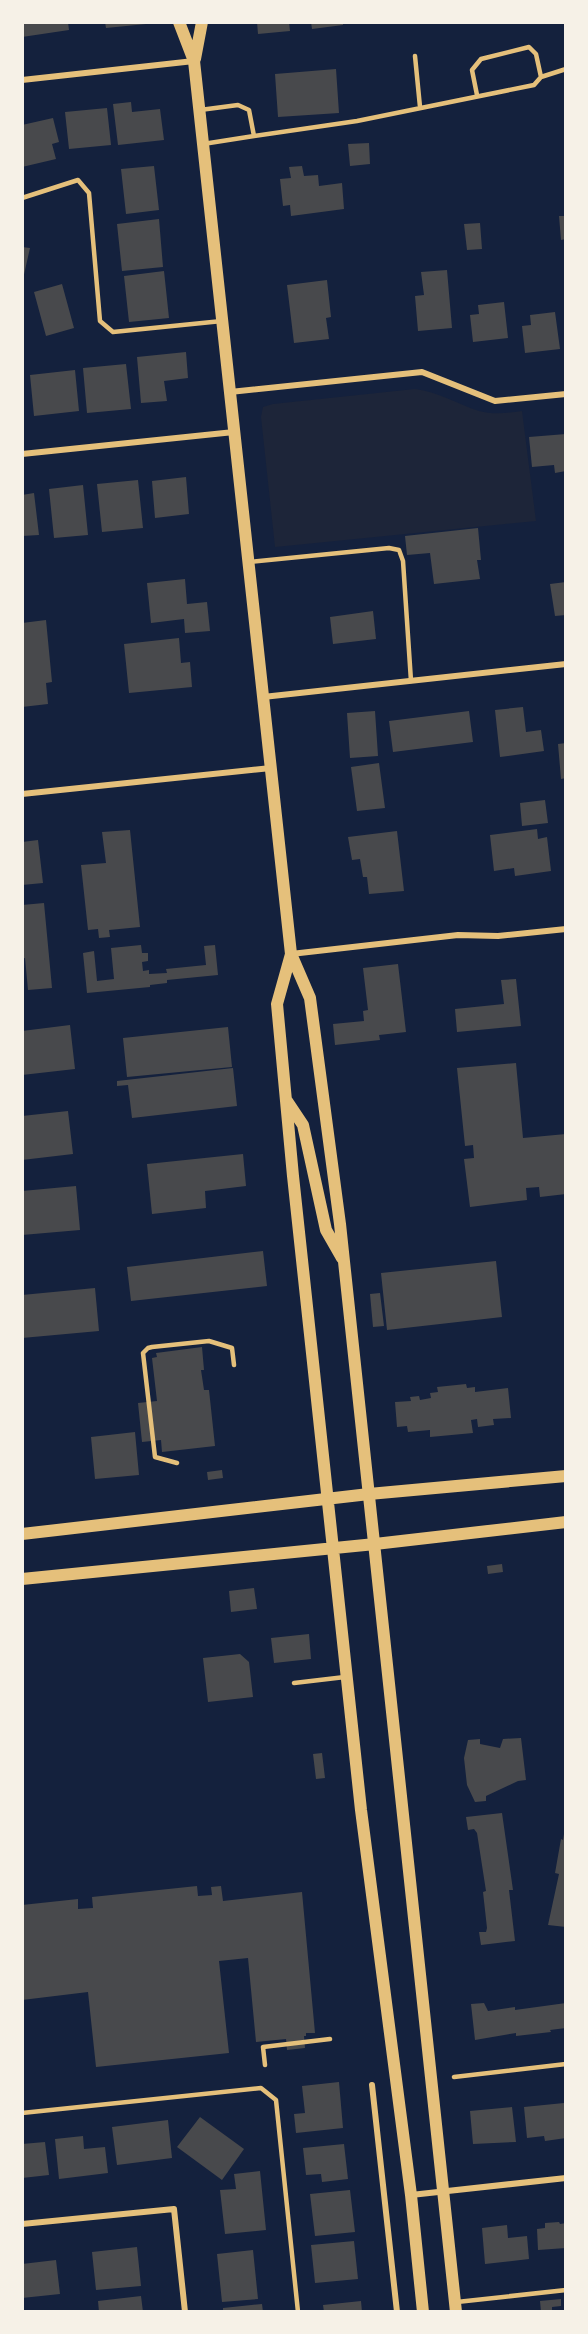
<svg xmlns="http://www.w3.org/2000/svg" width="588" height="2334" font-family="Figtree,sans-serif">
<style>
.green{fill:#1d2539}
.building{fill:#48494c}
.lines{fill:none;stroke-linecap:round;stroke-linejoin:round}
.service{stroke:#e5c07b;stroke-width:4.5}
.minor{stroke:#e5c07b;stroke-width:6}
.secondary{stroke:#e5c07b;stroke-width:12}
</style>
<rect width="100%" height="100%" fill="#14213d"/>
<!-- green -->
<path class="green" d="M415,389C439,392 457,404 479,411C493,415 508,413 522,411L536,521L275,547L261,417L263,407L273,404Z"/>
<!-- building -->
<path class="building" d="M22,22H68L69,30L22,37Z
M105,22H146V24L106,28Z
M257,22H289L290,31L258,34Z
M311,22H343V25L312,29Z
M336,69L339,113L278,117L275,74Z
M131,102L132,112L160,109L164,140L118,145L113,104Z
M107,108L111,145L69,149L65,112Z
M53,118L59,142L52,144L56,159L22,167V125Z
M369,143L370,164L350,166L348,144Z
M154,166L159,210L126,214L121,169Z
M302,166L304,176L318,175L319,186L342,183L344,209L291,216L290,205L283,206L280,179L291,178L289,167Z
M559,216H566V239L561,240Z
M159,219L163,267L122,271L117,224Z
M480,223L482,249L467,250L464,224Z
M22,247L30,248L23,279H22Z
M447,270L452,328L418,331L415,296L424,295L421,272Z
M164,271L169,318L129,322L124,276Z
M327,280L331,317L326,318L329,339L294,343L287,285Z
M62,284L74,328L46,336L34,292Z
M504,302L508,338L473,342L470,315L479,314L478,305Z
M555,312L560,349L525,353L522,326L531,325L530,315Z
M186,352L188,378L164,381L167,401L141,403L137,357Z
M126,364L131,409L87,413L83,368Z
M75,370L79,411L34,416L30,375Z
M566,434V471L555,473L554,465L532,467L529,437Z
M186,477L189,514L155,518L152,481Z
M138,480L143,528L102,532L97,484Z
M83,485L88,535L54,538L49,489Z
M34,493L39,535L22,536V495Z
M478,528L481,560H477L480,579L434,584L430,553L407,555L405,536Z
M185,579L187,604L207,602L210,631L185,633L184,619L151,623L147,583Z
M566,582V615L555,616L550,584Z
M373,611L376,639L333,644L330,617Z
M46,620L52,682L46,683L48,704L22,707V623Z
M179,638L181,663L190,662L192,687L129,693L124,644Z
M523,707L526,732L541,730L544,751L500,757L495,710Z
M375,711L378,756L350,758L347,713Z
M469,711L473,742L393,752L389,721Z
M566,743V778L561,779L558,744Z
M379,763L385,808L357,811L351,767Z
M545,800L548,823L522,826L520,803Z
M537,829L538,839L547,837L551,871L515,876L514,868L494,871L490,835Z
M130,830L140,927L109,930L110,937L99,938L98,929L88,930L81,865L106,863L102,832Z
M397,831L404,891L369,894L367,877H363L360,859L352,860L348,837Z
M38,840L43,883L22,885V842Z
M44,903L52,988L28,990L25,958L22,959V905Z
M141,945L142,953H148V961L142,962L143,971L149,970V974L167,973L166,969L206,965L204,946L215,945L218,975L167,980V983L150,985V987L87,993L83,953L94,951L97,981L114,979L111,948Z
M398,964L406,1032L379,1035L380,1040L335,1045L333,1024L364,1021L363,1011L368,1010L363,968Z
M516,979L521,1026L457,1032L455,1009L504,1004L501,980Z
M70,1025L75,1069L22,1075V1031Z
M228,1027L232,1067L127,1077L123,1038Z
M516,1063L523,1138L566,1134V1194L540,1197L539,1187L526,1188L527,1200L470,1207L464,1159L474,1158L473,1145L465,1146L457,1068Z
M233,1068L237,1106L132,1118L128,1085L117,1086V1081Z
M68,1111L73,1154L22,1160V1116Z
M243,1154L246,1186L205,1191L206,1208L152,1214L147,1164Z
M76,1186L80,1230L22,1235V1191Z
M263,1251L267,1286L131,1301L127,1267Z
M496,1261L502,1317L387,1330L381,1273Z
M95,1288L99,1331L22,1338V1295Z
M380,1293L384,1326L373,1327L370,1294Z
M202,1347L204,1370H201L204,1390H209L215,1446L162,1452L161,1440L142,1442L138,1403L157,1401L152,1358L157,1357L156,1353Z
M466,1384L467,1388L475,1387V1392L508,1388L511,1418L493,1419L494,1425L478,1427L477,1419L471,1420L473,1433L430,1437V1430L408,1432L407,1426L397,1427L395,1402L411,1401L410,1397L419,1396L420,1400L431,1398L430,1393L438,1392L437,1387Z
M135,1432L139,1475L95,1479L91,1437Z
M222,1470L223,1478L208,1480L207,1472Z
M502,1564L503,1572L488,1574L487,1566Z
M254,1588L257,1609L231,1612L229,1591Z
M309,1634L311,1659L274,1663L271,1638Z
M240,1654L249,1662L253,1697L208,1702L203,1658Z
M521,1738L526,1780L518,1781L486,1796V1801L475,1802L467,1785L464,1758L468,1740L480,1739V1744L500,1748L503,1739Z
M322,1753L325,1778L316,1779L313,1754Z
M502,1813L513,1890H509L515,1941L481,1945L479,1932H486L487,1928L483,1892L486,1891L477,1833L474,1829L468,1830L466,1817Z
M564,1834L566,1835V1927L548,1925L559,1874L555,1873L561,1839L563,1840Z
M197,1886L198,1896L212,1895L211,1887L221,1886L223,1901L302,1892L315,2033H306V2036H304L305,2048L287,2050L286,2039L256,2042L248,1958L219,1961L229,2053L96,2067L88,1992L22,2000V1905L78,1899V1909L93,1908L92,1897Z
M484,2003L488,2011L515,2007V2010L566,2003V2028L550,2030L551,2032L516,2036V2033L475,2040L471,2004Z
M339,2082L343,2128L296,2133L294,2114L305,2113L302,2086Z
M564,2103L566,2138L545,2141L544,2136L527,2138L524,2107Z
M512,2107L516,2142L473,2144L470,2111Z
M200,2117L244,2149L222,2180L177,2147Z
M168,2120L172,2158L117,2165L112,2127Z
M83,2136L84,2149L105,2147L108,2173L59,2179L55,2139Z
M45,2142L49,2175L22,2178V2144Z
M344,2144L348,2179L322,2182L321,2174L306,2175L303,2148Z
M260,2171L266,2230L225,2234L220,2190L236,2189L234,2174Z
M350,2190L355,2232L315,2236L310,2194Z
M559,2222L560,2224L566,2223V2248L538,2250L537,2229L545,2228V2223Z
M507,2225L508,2238L527,2236L529,2259L485,2264L482,2228Z
M354,2241L358,2279L315,2283L311,2245Z
M137,2247L141,2286L96,2290L92,2252Z
M253,2250L258,2299L222,2302L217,2254Z
M56,2260L60,2294L22,2298V2264Z
M141,2296L143,2312H99L98,2301Z
M561,2299V2306L552,2307V2312H541L540,2301Z
M361,2301L362,2312H324L323,2305Z
M262,2304L263,2312H223V2308Z"/>
<g class="lines">
<!-- service -->
<path class="service" d="M415,56L420,107
M541,77L566,69
M200,110L238,105L249,110L254,136L203,144
M254,136L357,121L534,85L541,77L536,54L529,47L481,59L472,70L477,95
M22,198L78,180L89,193L100,321L113,332L222,321
M249,562L389,548L399,550L403,561L411,681
M177,1463L155,1457L143,1353L148,1348L152,1347L209,1341L232,1348L234,1365
M294,1683L345,1677
M265,2065L263,2047L330,2039
M454,2077L566,2064
M22,2113L261,2088L276,2100L298,2312
M457,2302L566,2290"/>
<!-- minor -->
<path class="minor" d="M22,80L194,61
M230,392L422,372L495,401L566,394
M22,454L234,432
M263,697L566,664
M22,794L271,768
M291,954L458,935L498,936L566,929
M372,2085L397,2312
M411,2195L566,2178
M22,2224L174,2209L185,2312"/>
<!-- secondary -->
<path class="secondary" d="M179,22L194,61L291,954L310,998L340,1224L456,2312
M195,59L202,22
M291,954L277,1004L293,1176L361,1810L411,2195L423,2312
M287,1101L303,1125L326,1230L342,1258
M22,1534L369,1494L566,1476
M22,1579L375,1544L566,1522"/>
</g>
<!-- border -->
<rect width="588" height="2334" fill="none" stroke="#f6f1e7" stroke-width="48"/>
</svg>
